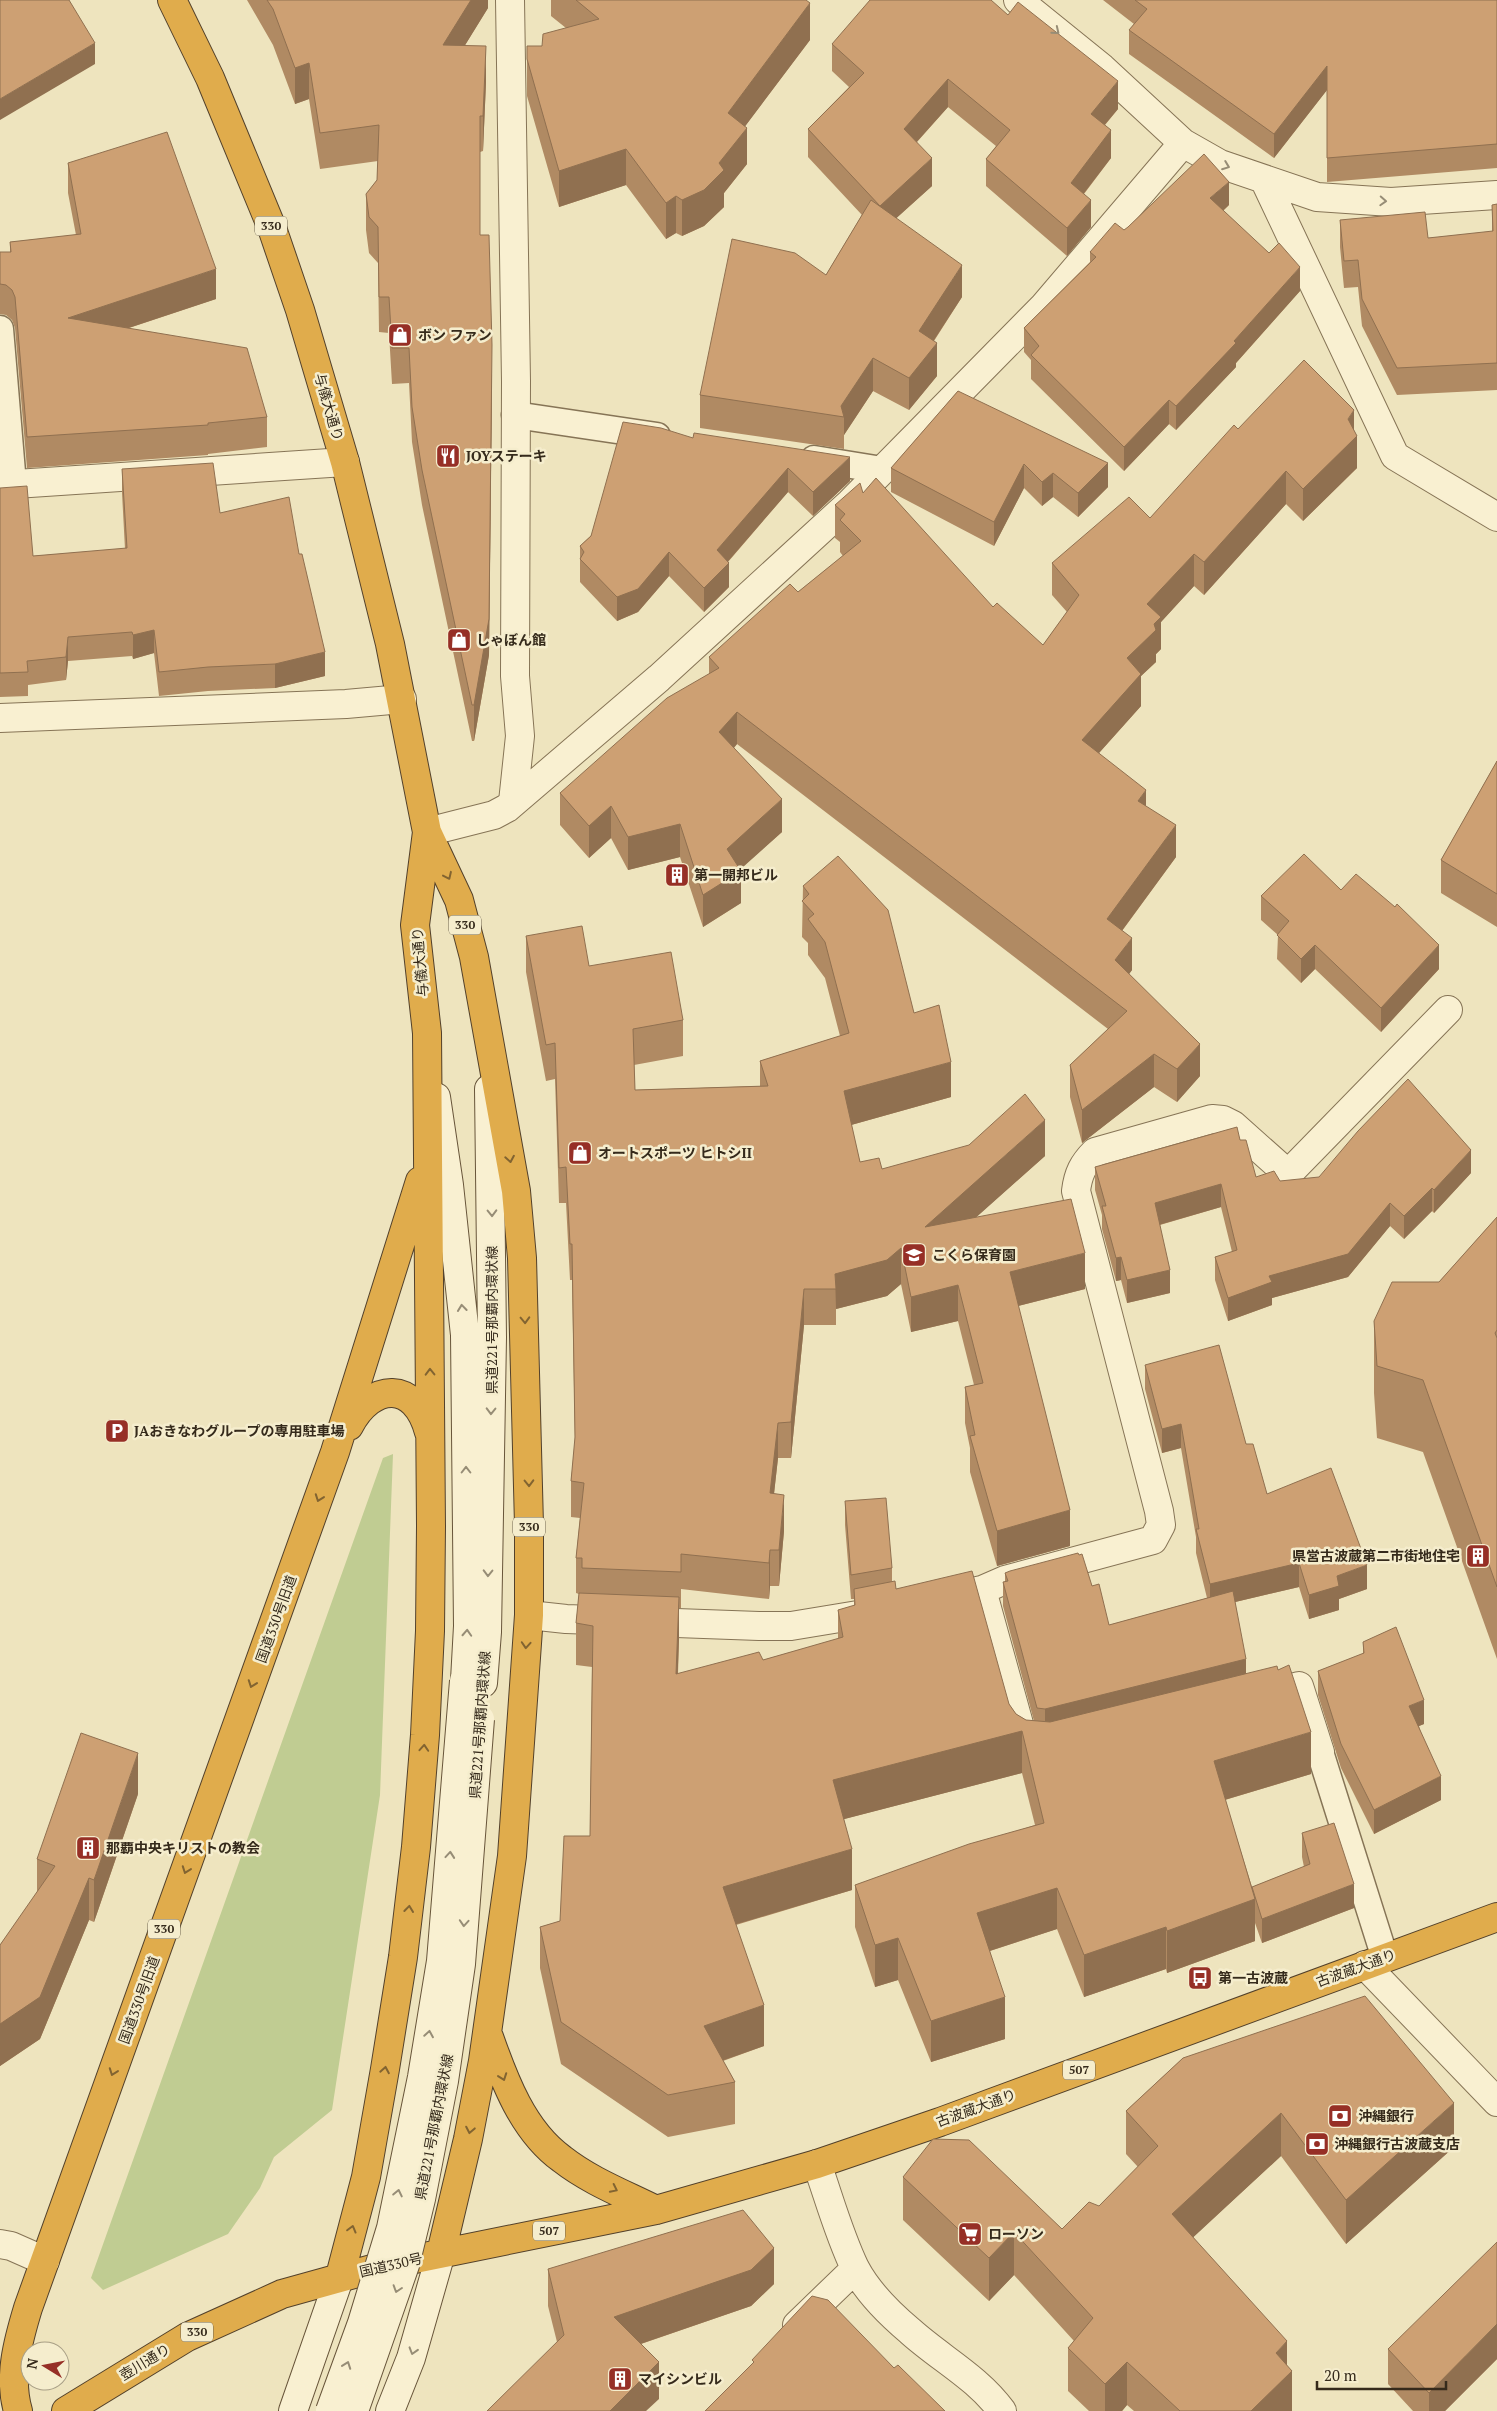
<svg xmlns="http://www.w3.org/2000/svg" width="1497" height="2411" font-family="'PT Serif','Noto Sans JP',serif">
<style>
.green{fill:#c0cc92}
.lines{fill:none;stroke-linecap:round;stroke-linejoin:round}
.lane-casing{stroke:#867456;stroke-width:29}
.street-casing{stroke:#867456;stroke-width:30}
.secondary-casing{stroke:#68553a;stroke-width:30}
.highway-casing{stroke:#53412b;stroke-width:30}
.lane{stroke:#f9f0d1;stroke-width:26}
.street{stroke:#f9f0d1;stroke-width:28}
.secondary{stroke:#f9f0d1;stroke-width:28}
.highway{stroke:#e0ac4c;stroke-width:28}
.secondary-bridge-casing{stroke:#68553a;stroke-width:30;stroke-linecap:butt}
.secondary-bridge{stroke:#f9f0d1;stroke-width:28}
.wall{fill:#b08a63}
.shaded-wall{fill:#907050}
.building{fill:#cda073;stroke:#907050}
.oneway{stroke:#978d76}
.oneway2{stroke:#826431}
.labels{text-anchor:middle;stroke-width:5;stroke-linejoin:round;paint-order:stroke}
.shield{fill:#f5edcd;stroke:#6f6450;stroke-width:1}
.shield-label{font-size:12px;font-weight:bold;fill:#352a1b}
.poi-label{font-size:14px;font-weight:bold;fill:#352a1b;stroke:#f5edcd;text-anchor:start}
.street-label{font-size:14px;fill:#352a1b;stroke:#f5edcd}
</style>
<rect width="100%" height="100%" fill="#eee4be"/>
<!-- green -->
<path class="green" d="M393,1454L380,1795L332,2110L274,2157L260,2188L228,2234L103,2290L91,2278L383,1458Z"/>
<g class="lines">
<defs>
<path id="lane" d="M0,329L13,484
M515,415L657,436
M814,459L882,470
M1320,1752L1385,1958"/>
<path id="street" d="M510,0L516,381L515,676L520,736L513,802
M1018,0L1102,68L1183,143L1220,164L1317,197L1391,202L1497,195
M1264,179L1395,456L1497,517
M0,485L345,462
M0,718L346,704L402,699
M427,832L494,815L507,808L659,678L850,503L1044,306L1183,143
M982,1590L1024,1742L1031,1746
M942,1599L982,1590L1005,1580L1153,1540L1161,1525L1159,1511L1076,1191C1078,1174 1083,1164 1095,1152L1212,1119L1223,1120L1233,1125L1288,1174L1448,1010
M529,1615L566,1619L759,1626H791L876,1612
M1260,1696L1299,1686L1320,1752
M1365,1965L1497,2102
M817,2164C829,2198 839,2235 855,2268C867,2291 891,2315 910,2331C941,2359 977,2377 1002,2411
M0,2244L11,2246L45,2261
M797,2325L855,2269"/>
<path id="secondary" d="M436,1097L449,1185L465,1335L468,1626L465,1680
M483,1683L487,1632L492,1337L489,1089
M293,2411L340,2276
M390,2411L411,2358L441,2253"/>
<path id="highway" d="M172,0L210,78L272,228L300,310L345,462L390,644L427,832L459,900L474,957L516,1191L522,1258L529,1525V1615L512,1856L483,2061L468,2139L441,2253
M349,1426C372,1382 415,1380 429,1432
M489,2037C504,2080 523,2131 562,2159C590,2181 624,2194 656,2210
M340,2276L366,2177L385,2069L403,1957L416,1847L425,1735L430,1631L431,1526L427,1033L415,925L427,832
M18,2411C8,2377 18,2341 28,2308L335,1452L420,1181
M66,2411L187,2337L282,2294L390,2264L656,2210L817,2164L940,2122L1497,1917"/>
</defs>
<!-- lane casing -->
<use href="#lane" class="lane-casing"/>
<!-- street casing -->
<use href="#street" class="street-casing"/>
<!-- secondary casing -->
<use href="#secondary" class="secondary-casing"/>
<!-- highway casing -->
<use href="#highway" class="highway-casing"/>
<!-- lane -->
<use href="#lane" class="lane"/>
<!-- street -->
<use href="#street" class="street"/>
<!-- secondary -->
<use href="#secondary" class="secondary"/>
<!-- highway -->
<use href="#highway" class="highway"/>
<defs>
<path id="secondary-bridge" d="M330,2411L362,2323L391,2228L422,2077L441,1961L464,1681
M354,2411L405,2265L421,2199L444,2081L461,1964L480,1719"/>
</defs>
<!-- secondary-bridge casing -->
<use href="#secondary-bridge" class="secondary-bridge-casing"/>
<!-- secondary-bridge -->
<use href="#secondary-bridge" class="secondary-bridge"/>
</g>
<!-- wall -->
<path class="wall" d="M247,0H488V8L465,45L486,82L483,151L480,152V235L492,381L489,655L474,741H472L422,505L412,442L409,383L392,384L389,333L379,332L378,263L369,253L366,230V194L377,180L378,161L320,169L309,99L295,104L273,45Z
M551,0H806L810,40L745,126L747,164L724,193V207L704,226L682,236L676,233L666,239L626,185L559,207L527,96V46H542L566,28L551,16Z
M1103,0H1497V168L1327,182V90L1274,158L1129,54V30L1134,24Z
M1008,15L1118,109L1105,125L1111,158L1084,194L1091,227L1067,256L986,186V159L996,146L948,107L917,142L932,186L896,218L962,297L934,341L937,376L909,410L873,391L844,435V449L700,428V395L826,275L862,215L808,157V129L849,87L832,71V44Z
M68,163L216,299L129,328L267,417V447L208,454V455L27,468L15,328L12,320L6,315L0,314V252H10V242L76,235L68,193Z
M1497,204V390L1397,395L1362,326L1358,287L1344,288L1340,247V220L1428,238L1492,232V205Z
M1229,205L1223,211L1300,291L1236,363V367L1176,430L1169,424L1124,471L1031,379V360L1024,352V328L1090,262V252L1124,230Z
M958,391L1108,487L1078,517L1053,497L1042,506L1024,488L994,546L891,492V468Z
M1238,429L1354,431L1357,468L1303,521L1286,504L1204,595L1194,586L1161,622V649L1156,654V662L1141,676V706L1099,753L1146,806L1176,857L1122,931L1132,970L1129,974L1200,1076L1177,1102L1154,1087L1082,1143L1070,1097V1065L1108,1029L737,744L734,748L782,832L740,869L741,903L703,927L680,857L628,870L611,838L589,858L560,825V793L709,674V657L798,592L843,556L840,552V542L835,538V505L863,493L993,607L1043,645L1067,612L1052,595V563L1150,518Z
M693,438L850,481L813,516L788,492L728,562L729,587L704,612L669,576L638,612L617,621L580,582V546Z
M122,469L220,513L299,554L325,676L275,688L208,691L159,696L154,653L133,659L132,656L68,661L66,680L28,685V696L0,697V488L33,556L125,549L122,493Z
M1497,761V927L1441,893V860Z
M803,886L914,1013L951,1097L851,1125L860,1162L882,1169L1045,1156L976,1217L1085,1289L1018,1306L1070,1546L997,1566L970,1472V1448L965,1423V1387L974,1385L958,1321L911,1332L901,1284L887,1296L836,1309V1325H804L791,1458H778L774,1494L784,1531L779,1586H770L769,1599L681,1589V1608H679V1639L678,1674L763,1660L838,1639V1610L854,1606V1599H851L845,1525V1501L892,1568V1582L896,1589L1009,1704L1016,1714L1026,1720L1034,1721L1003,1606V1582H1005V1573L1092,1586L1109,1625L1207,1598L1196,1553V1537L1181,1448L1162,1453L1145,1389V1365L1246,1444L1267,1494L1367,1589L1339,1599V1610L1309,1619L1299,1587L1235,1602L1246,1674L1311,1774L1225,1800L1252,1887L1304,1867L1302,1857V1833L1354,1908L1262,1943L1255,1923V1941L1167,1973L1166,1969L1084,1997L1057,1929L990,1951L1005,2039L931,2062L898,1980L875,1987L855,1927V1885L1035,1825L1022,1773L844,1819L852,1890L736,1925L764,2046L723,2061L735,2082V2124L668,2137L561,2064L540,1968V1927L560,1921L590,1836L592,1667L576,1665V1623L579,1594L576,1593V1558L580,1518L571,1517V1481L575,1442L572,1280H570L566,1203H559L555,1079L546,1081L526,972V936L589,966L683,1020V1056L634,1065L635,1090L760,1086V1061L840,1036L825,978L808,955V943L802,937Z
M1341,890L1439,969L1381,1032L1315,969L1301,983L1277,959L1278,935L1261,920V896Z
M1240,1140L1256,1177L1280,1181L1471,1173L1434,1213L1432,1211L1404,1239L1390,1226L1348,1277L1272,1298V1305L1228,1321L1215,1280V1257L1232,1252L1221,1207L1160,1225L1170,1293L1127,1303L1121,1280L1116,1281L1102,1229V1215L1095,1190V1167Z
M1497,1217V1659L1423,1452L1377,1438L1374,1393V1321L1439,1282Z
M1363,1642L1424,1724L1419,1726L1441,1800L1374,1834L1341,1768L1318,1695V1671L1363,1654Z
M138,1794L94,1922L89,1920L40,2039L0,2066V1945L37,1893V1859Z
M1183,2058L1454,2147L1346,2244L1281,2156L1193,2237L1287,2366L1292,2411H1134L1127,2405L1122,2411H1089L1068,2391V2348L1074,2341L1014,2275L989,2301L903,2220V2177L1062,2229L1099,2206L1138,2167L1126,2154V2111Z
M548,2269L774,2284L751,2306L641,2344L659,2399L557,2342L548,2306Z
M1388,2349L1497,2359L1445,2411H1413L1388,2384Z"/>
<!-- shaded-wall -->
<path class="shaded-wall" d="M471,0H488V8L443,81V45Z
M810,3V40L728,149V113Z
M95,43V64L0,120V99Z
M486,46V82L483,151V116Z
M309,63V99L295,104V68Z
M1327,66V90L1274,158V134Z
M948,79V107L904,156V129Z
M1118,81V109L1091,141V114Z
M747,128V164L724,193V207L704,226L682,236V200L719,163Z
M1111,130V158L1071,210V183Z
M626,149V185L559,207V171Z
M932,158V186L880,233V206Z
M1229,182V205L1210,222V198Z
M676,196V233L666,239V203Z
M1091,200V227L1067,256V228Z
M962,265V297L919,363V331Z
M1300,267V291L1236,363V367L1176,430V406Z
M216,269V299L68,348V318Z
M937,343V376L909,410V378Z
M873,358V391L844,435V417L841,406Z
M492,381L489,655L474,741V705Z
M1169,400V424L1124,471V447Z
M1354,410V438L1357,436V468L1303,521V489Z
M850,457V481L813,516V492Z
M1108,463V487L1078,517V493Z
M1024,464V488L994,546V522Z
M788,468V492L717,574V550Z
M1286,471V504L1204,595V562Z
M1053,473V497L1042,506V482Z
M669,552V576L638,612L617,621V597Z
M1194,554V586L1161,622V649L1156,654V662L1141,676V706L1082,772V740L1127,658L1147,604Z
M729,563V587L704,612V588Z
M154,630V653L133,659V635Z
M68,637V661L66,680V657Z
M325,652V676L275,688V664Z
M737,712V744L719,764V732Z
M1146,790V823L1138,801Z
M782,799V832L733,876L741,871V903L703,927V895L727,849Z
M611,806V838L589,858V826Z
M680,824V857L628,870V837Z
M1176,825V857L1107,951V919Z
M1132,938V970L1115,993V960Z
M1315,945V969L1301,983V959Z
M1439,945V969L1381,1032V1008Z
M1200,1044V1076L1177,1102V1069Z
M1154,1054V1087L1082,1143V1110Z
M951,1062V1097L844,1127V1091Z
M1045,1120V1156L925,1263V1227Z
M1471,1150V1173L1434,1213V1190Z
M1221,1184V1207L1155,1226V1203Z
M1432,1188V1211L1404,1239V1216Z
M1390,1203V1226L1348,1277L1272,1298V1305L1228,1321V1298L1269,1276Z
M901,1248V1284L887,1296L836,1309L835,1274Z
M1085,1253V1289L1010,1308V1272Z
M1121,1257V1280L1116,1281V1258Z
M1170,1270V1293L1127,1303V1280Z
M958,1285V1321L911,1332V1297Z
M804,1289V1325L791,1458V1422Z
M778,1423V1458L770,1529V1493Z
M1181,1424V1448L1162,1453V1429Z
M784,1495V1531L779,1586V1550Z
M1070,1510V1546L997,1566V1531Z
M770,1550V1586L769,1599V1563Z
M1299,1563V1587L1210,1608V1584Z
M1367,1565V1589L1339,1599V1610L1309,1619V1595L1337,1576Z
M679,1597V1639L676,1716V1674Z
M1246,1659V1683L1045,1733V1709Z
M1424,1700V1724L1409,1730V1706Z
M1022,1731V1773L833,1822V1780Z
M1311,1732V1774L1214,1803V1761Z
M138,1753V1794L94,1922V1880Z
M1441,1776V1800L1374,1834V1810Z
M852,1849V1890L723,1928V1887Z
M89,1878V1920L40,2039L0,2066V2024Z
M1354,1884V1908L1262,1943V1919Z
M1057,1888V1929L977,1955V1913Z
M1255,1899V1941L1167,1973V1931Z
M1166,1927V1969L1084,1997V1955Z
M898,1938V1980L875,1987V1945Z
M1005,1997V2039L931,2062V2021Z
M764,2005V2046L704,2067V2026Z
M1454,2103V2147L1346,2244V2200Z
M1281,2113V2156L1172,2257V2214Z
M1014,2232V2275L989,2301V2258Z
M774,2248V2284L751,2306L614,2353V2317Z
M1497,2324V2359L1445,2411H1429V2393Z
M1287,2341V2376L1292,2371V2411H1251L1276,2353Z
M659,2362V2399L646,2411H610Z
M1127,2362V2405L1122,2411H1105V2384Z"/>
<!-- building -->
<path class="building" d="M0,0H69L95,43L0,99Z
M267,0H471L443,45L486,46L483,116H480V235H489L492,345L489,619L474,705H472L422,470L412,407L409,348H392L389,297H379L378,227L369,217L366,194L377,180L379,125L320,133L309,63L295,68L273,9Z
M576,0H806L810,3L728,113L747,128L719,163L724,170L704,190L682,200L676,196L666,203L626,149L559,171L527,59V46H542L543,34L599,19Z
M870,0H991L1008,15L1018,2L1118,81L1091,114L1111,130L1071,183L1091,200L1067,228L986,159L1010,130L948,79L904,129L932,158L880,206L808,129L864,73L832,44Z
M1135,0H1497V144L1327,158V66L1274,134L1129,30L1147,9Z
M167,132L216,269L68,318L247,348L267,417L208,423V425L27,437L15,297L12,290L6,285L0,284V252H11L10,242L81,234L68,163Z
M1204,154L1229,182L1210,198L1269,253L1279,243L1300,267L1234,341L1236,343L1176,406L1169,400L1124,447L1031,355L1039,346L1024,328L1096,257L1090,252L1115,223L1124,230L1128,227Z
M871,200L962,265L919,331L937,343L909,378L873,358L841,406L844,417L700,395L732,239L795,253L826,275Z
M1497,204V363L1397,368L1362,299L1358,260L1344,261L1340,220L1425,212L1428,238L1493,231L1492,205Z
M1304,360L1354,410L1348,419L1357,436L1303,489L1286,471L1204,562L1194,554L1147,604L1161,617L1154,624L1156,630L1127,658L1141,674L1082,740L1146,790L1138,801L1176,825L1107,919L1132,938L1115,960L1200,1044L1177,1069L1154,1054L1082,1110L1070,1065L1127,1011L737,712L719,732L782,799L727,849L741,871L703,895L680,824L628,837L611,806L589,826L560,793L667,698L719,668L709,657L790,584L798,592L861,541L840,520L845,514L835,505L860,483L863,493L876,478L993,607L997,603L1043,645L1079,595L1052,563L1129,497L1150,518L1234,425L1238,429Z
M958,391L1108,463L1078,493L1053,473L1042,482L1024,464L994,522L891,468Z
M623,422L661,428L693,438L694,433L850,457L813,492L788,468L717,550L729,563L704,588L669,552L638,589L617,597L580,559L584,552L580,546L591,536Z
M213,463L220,513L289,497L299,554H302L325,652L275,664L208,667L159,672L154,630L133,635L132,632L68,637L66,657L27,661L28,672L0,673V488L27,486L33,556L127,548L122,469Z
M1497,761V894L1441,860Z
M1304,854L1341,890L1356,874L1395,907L1397,904L1439,945L1381,1008L1315,945L1301,959L1277,935L1289,921L1261,896Z
M838,856L888,910L914,1013L939,1005L951,1062L844,1091L860,1162L879,1158L882,1169L969,1145L1025,1094L1045,1120L925,1227L1071,1199L1085,1253L1010,1272L1070,1510L997,1531L970,1436L975,1435L965,1387L983,1383L958,1285L911,1297L901,1248L887,1260L835,1274L836,1289H804L791,1422L778,1423L770,1493L784,1495L779,1550H770L769,1563L681,1554V1572L582,1568V1558H576L584,1483L571,1481L575,1437L572,1244H570L566,1167L559,1168L555,1043L546,1045L526,936L582,926L589,966L671,952L683,1020L633,1029L635,1090L768,1086L760,1061L849,1033L825,942L808,919L814,914L802,901L809,894L803,886Z
M1408,1079L1471,1150L1434,1190L1432,1188L1404,1216L1390,1203L1348,1254L1269,1276L1272,1282L1228,1298L1215,1257L1237,1250L1221,1184L1155,1203L1170,1270L1127,1280L1121,1257L1116,1258L1102,1206H1106L1095,1167L1237,1127L1240,1140H1246L1256,1177L1274,1171L1280,1181L1319,1177L1358,1131Z
M1497,1217V1330L1495,1333L1497,1338V1587L1423,1380L1377,1366L1374,1321L1392,1282H1439Z
M1219,1345L1246,1444H1253L1267,1494L1331,1468L1367,1565L1337,1576L1339,1586L1309,1595L1299,1563L1210,1584L1196,1529H1199L1181,1424L1162,1429L1145,1365Z
M886,1498L892,1568L851,1575L845,1501Z
M1078,1553L1079,1555L1082,1554L1092,1586L1099,1584L1109,1625L1233,1591L1246,1659L1045,1709L1037,1708L1003,1582L1008,1581L1005,1573L1010,1571Z
M972,1571L1009,1704L1016,1714L1026,1720L1050,1722L1277,1666L1278,1670L1289,1665L1311,1732L1214,1761L1255,1899L1167,1931L1166,1927L1084,1955L1057,1888L977,1913L1005,1997L931,2021L898,1938L875,1945L855,1885L969,1844L1044,1823L1022,1731L833,1780L852,1849L723,1887L764,2005L704,2026L735,2082L668,2095L561,2022L540,1927L560,1921L564,1836H590L593,1626L576,1623L579,1593L679,1597L676,1674L759,1652L763,1660L843,1637L838,1610L855,1605L854,1589L895,1581L896,1589Z
M1396,1627L1424,1700L1409,1706L1441,1776L1374,1810L1341,1744L1318,1671L1364,1653L1363,1642Z
M81,1733L138,1753L94,1880L89,1878L40,1997L0,2024V1945L55,1866L37,1859Z
M1334,1823L1354,1884L1262,1919L1252,1887L1310,1864L1302,1833Z
M1365,1996L1454,2103L1346,2200L1281,2113L1172,2214L1287,2341L1276,2353L1292,2371L1251,2411H1180L1127,2362L1105,2384L1068,2348L1093,2318L1014,2232L989,2258L903,2177L933,2139L969,2140L1062,2229L1089,2202L1099,2206L1158,2146L1126,2111L1183,2058Z
M743,2210L774,2248L751,2270L614,2317L659,2362L610,2411H487L564,2335L548,2269Z
M1497,2242V2324L1429,2393L1388,2349Z
M812,2296L828,2300L894,2368L898,2365L945,2411H705L754,2362L752,2360Z"/>
<!-- one-way arrows -->
<defs><path id="oneway-chevron" d="M-2-3.5L2.5 0L-2 3.5" fill="none" stroke-width="1.6" stroke-linecap="round" stroke-linejoin="round" transform="scale(1.25)"/></defs>
<g class="oneway">
<use href="#oneway-chevron" transform="translate(1056 31) rotate(39)"/>
<use href="#oneway-chevron" transform="translate(1226 166) rotate(21)"/>
<use href="#oneway-chevron" transform="translate(1383 201) rotate(3)"/>
<use href="#oneway-chevron" transform="translate(492 1213) rotate(89)"/>
<use href="#oneway-chevron" transform="translate(462 1308) rotate(-96)"/>
<use href="#oneway-chevron" transform="translate(491 1411) rotate(91)"/>
<use href="#oneway-chevron" transform="translate(466 1470) rotate(-90)"/>
<use href="#oneway-chevron" transform="translate(488 1573) rotate(91)"/>
<use href="#oneway-chevron" transform="translate(467 1633) rotate(-87)"/>
<use href="#oneway-chevron" transform="translate(450 1855) rotate(-85)"/>
<use href="#oneway-chevron" transform="translate(464 1923) rotate(94)"/>
<use href="#oneway-chevron" transform="translate(429 2034) rotate(-81)"/>
<use href="#oneway-chevron" transform="translate(398 2193) rotate(-78)"/>
<use href="#oneway-chevron" transform="translate(397 2289) rotate(108)"/>
<use href="#oneway-chevron" transform="translate(413 2351) rotate(107)"/>
<use href="#oneway-chevron" transform="translate(347 2365) rotate(-70)"/>
</g>
<g class="oneway2">
<use href="#oneway-chevron" transform="translate(448 876) rotate(65)"/>
<use href="#oneway-chevron" transform="translate(510 1159) rotate(80)"/>
<use href="#oneway-chevron" transform="translate(525 1320) rotate(88)"/>
<use href="#oneway-chevron" transform="translate(430 1372) rotate(-91)"/>
<use href="#oneway-chevron" transform="translate(529 1483) rotate(89)"/>
<use href="#oneway-chevron" transform="translate(319 1498) rotate(110)"/>
<use href="#oneway-chevron" transform="translate(526 1645) rotate(94)"/>
<use href="#oneway-chevron" transform="translate(252 1684) rotate(110)"/>
<use href="#oneway-chevron" transform="translate(424 1748) rotate(-86)"/>
<use href="#oneway-chevron" transform="translate(186 1870) rotate(110)"/>
<use href="#oneway-chevron" transform="translate(409 1909) rotate(-83)"/>
<use href="#oneway-chevron" transform="translate(385 2070) rotate(-80)"/>
<use href="#oneway-chevron" transform="translate(113 2072) rotate(110)"/>
<use href="#oneway-chevron" transform="translate(503 2077) rotate(70)"/>
<use href="#oneway-chevron" transform="translate(470 2130) rotate(101)"/>
<use href="#oneway-chevron" transform="translate(614 2189) rotate(26)"/>
<use href="#oneway-chevron" transform="translate(352 2229) rotate(-75)"/>
</g>
<!-- icons -->
<defs>
<symbol id="shop-square" viewBox="-11 -11 22 22"><rect x="-9" y="-9" width="18" height="18" rx="4" fill="#962f26" stroke="#f5edcd"/><path d="M-5-2.5h2.3a2.7 3.5 0 0 1 5.4 0H5L5.5 6h-11ZM-1.5-2.5h3a1.5 2.3 0 0 0-3 0Z" fill="#fff"/></symbol>
<symbol id="restaurant-square" viewBox="-11 -11 22 22"><rect x="-9" y="-9" width="18" height="18" rx="4" fill="#962f26" stroke="#f5edcd"/><path d="M-5-6h1v4h1v-4h1v4h1v-4h1v5L-1.5 .5V6h-2V.5L-5-1ZM5-6V6H3V1.5H1.5Q1.5-4 5-6Z" fill="#fff"/></symbol>
<symbol id="building-square" viewBox="-11 -11 22 22"><rect x="-9" y="-9" width="18" height="18" rx="4" fill="#962f26" stroke="#f5edcd"/><path d="M-4-6H4V6H1V3H-1V6H-4ZM-2.5-4.3h1.7v1.8h-1.7ZM.8-4.3h1.7v1.8H.8ZM-2.5-1h1.7V.8h-1.7ZM.8-1h1.7V.8H.8Z" fill="#fff"/></symbol>
<symbol id="school-square" viewBox="-11 -11 22 22"><rect x="-9" y="-9" width="18" height="18" rx="4" fill="#962f26" stroke="#f5edcd"/><path d="M0-5L7-2L0 1L-7-2ZM-4 1L0 2.5L4 1V4Q0 6-4 4Z" fill="#fff"/></symbol>
<symbol id="parking-square" viewBox="-11 -11 22 22"><rect x="-9" y="-9" width="18" height="18" rx="4" fill="#962f26" stroke="#f5edcd"/><path d="M-3.5-5.5H1a3.5 3.5 0 0 1 0 7H-1V5.5H-3.5ZM-1-3.4V-.6H.8a1.4 1.4 0 0 0 0-2.8Z" fill="#fff"/></symbol>
<symbol id="bus-square" viewBox="-11 -11 22 22"><rect x="-9" y="-9" width="18" height="18" rx="4" fill="#962f26" stroke="#f5edcd"/><path d="M-5-6H5V4H4V6H2V4H-2V6H-4V4H-5ZM-3.5-4V0h7V-4ZM-3.5 1.2v1.5H-2V1.2ZM2 1.2v1.5H3.5V1.2Z" fill="#fff"/></symbol>
<symbol id="bank-square" viewBox="-11 -11 22 22"><rect x="-9" y="-9" width="18" height="18" rx="4" fill="#962f26" stroke="#f5edcd"/><path d="M-6-4H6V4H-6ZM0-2.3a2.3 2.3 0 1 0 0 4.6a2.3 2.3 0 1 0 0-4.6Z" fill="#fff"/></symbol>
<symbol id="supermarket-square" viewBox="-11 -11 22 22"><rect x="-9" y="-9" width="18" height="18" rx="4" fill="#962f26" stroke="#f5edcd"/><path d="M-6-5.5h2.5l.6 2H6L4.5 2H-2.5L-4.4-4H-6ZM-1.5 3.2a1.3 1.3 0 1 0 .1 0ZM3 3.2a1.3 1.3 0 1 0 .1 0Z" fill="#fff"/></symbol>
</defs>
<g fill-rule="evenodd">
<use href="#shop-square" x="386" y="321" width="28" height="28"/>
<use href="#restaurant-square" x="434" y="442" width="28" height="28"/>
<use href="#shop-square" x="445" y="626" width="28" height="28"/>
<use href="#building-square" x="663" y="861" width="28" height="28"/>
<use href="#shop-square" x="566" y="1139" width="28" height="28"/>
<use href="#school-square" x="900" y="1241" width="28" height="28"/>
<use href="#parking-square" x="103" y="1417" width="28" height="28"/>
<use href="#building-square" x="1464" y="1542" width="28" height="28"/>
<use href="#building-square" x="74" y="1834" width="28" height="28"/>
<use href="#bus-square" x="1186" y="1964" width="28" height="28"/>
<use href="#bank-square" x="1326" y="2102" width="28" height="28"/>
<use href="#bank-square" x="1303" y="2130" width="28" height="28"/>
<use href="#supermarket-square" x="956" y="2220" width="28" height="28"/>
<use href="#building-square" x="606" y="2365" width="28" height="28"/>
</g>
<g class="labels">
<!-- shield labels -->
<g class="shield">
<rect x="255" y="216.5" width="32" height="19" rx="4"/>
<rect x="449" y="915.5" width="32" height="19" rx="4"/>
<rect x="513" y="1517.5" width="32" height="19" rx="4"/>
<rect x="148" y="1919.5" width="32" height="19" rx="4"/>
<rect x="1063" y="2060.5" width="32" height="19" rx="4"/>
<rect x="533" y="2221.5" width="32" height="19" rx="4"/>
<rect x="181" y="2322.5" width="32" height="19" rx="4"/>
</g>
<g class="shield-label">
<text x="271" y="230">330</text>
<text x="465" y="929">330</text>
<text x="529" y="1531">330</text>
<text x="164" y="1933">330</text>
<text x="1079" y="2074">507</text>
<text x="549" y="2235">507</text>
<text x="197" y="2336">330</text>
</g>
<!-- poi labels -->
<g class="poi-label">
<text x="418" y="340">ボン ファン</text>
<text x="466" y="461">JOYステーキ</text>
<text x="476" y="645">しゃぼん館</text>
<text x="694" y="880">第一開邦ビル</text>
<text x="598" y="1158">オートスポーツ ヒトシII</text>
<text x="932" y="1260">こくら保育園</text>
<text x="134" y="1436">JAおきなわグループの専用駐車場</text>
<text x="1460" y="1561" text-anchor="end">県営古波蔵第二市街地住宅</text>
<text x="106" y="1853">那覇中央キリストの教会</text>
<text x="1218" y="1983">第一古波蔵</text>
<text x="1358" y="2121">沖縄銀行</text>
<text x="1334" y="2149">沖縄銀行古波蔵支店</text>
<text x="988" y="2239">ローソン</text>
<text x="638" y="2384">マイシンビル</text>
</g>
<!-- street labels -->
<g class="street-label">
<text transform="translate(329 407) rotate(74)" y="5">与儀大通り</text>
<text transform="translate(420 962) rotate(-95)" y="5">与儀大通り</text>
<text transform="translate(492 1320) rotate(-90)" y="5">県道221号那覇内環状線</text>
<text transform="translate(276 1619) rotate(-70)" y="5">国道330号旧道</text>
<text transform="translate(480 1725) rotate(-86)" y="5">県道221号那覇内環状線</text>
<text transform="translate(1356 1968) rotate(-20)" y="5">古波蔵大通り</text>
<text transform="translate(139 2000) rotate(-70)" y="5">国道330号旧道</text>
<text transform="translate(976 2108) rotate(-20)" y="5">古波蔵大通り</text>
<text transform="translate(434 2127) rotate(-79)" y="5">県道221号那覇内環状線</text>
<text transform="translate(391 2265) rotate(-13)" y="5">国道330号</text>
<text transform="translate(145 2362) rotate(-31)" y="5">壺川通り</text>
</g>
</g>
<!-- north arrow -->
<g transform="translate(45 2366) rotate(280)"><circle r="24" fill="#f5edcd" stroke="#a89f86"/>
<path d="M0-4L9 19L0 12L-9 19Z" fill="#962f26"/>
<text y="-8" font-size="14" font-weight="bold" text-anchor="middle" fill="#352a1b">N</text>
</g>
<!-- scale -->
<path d="M1317 2381v8h129v-8" fill="none" stroke="#352a1b" stroke-width="2.5"/>
<text x="1324" y="2381" font-size="15" fill="#352a1b" stroke="#f5edcd" stroke-width="4" paint-order="stroke">20 m</text>
</svg>
